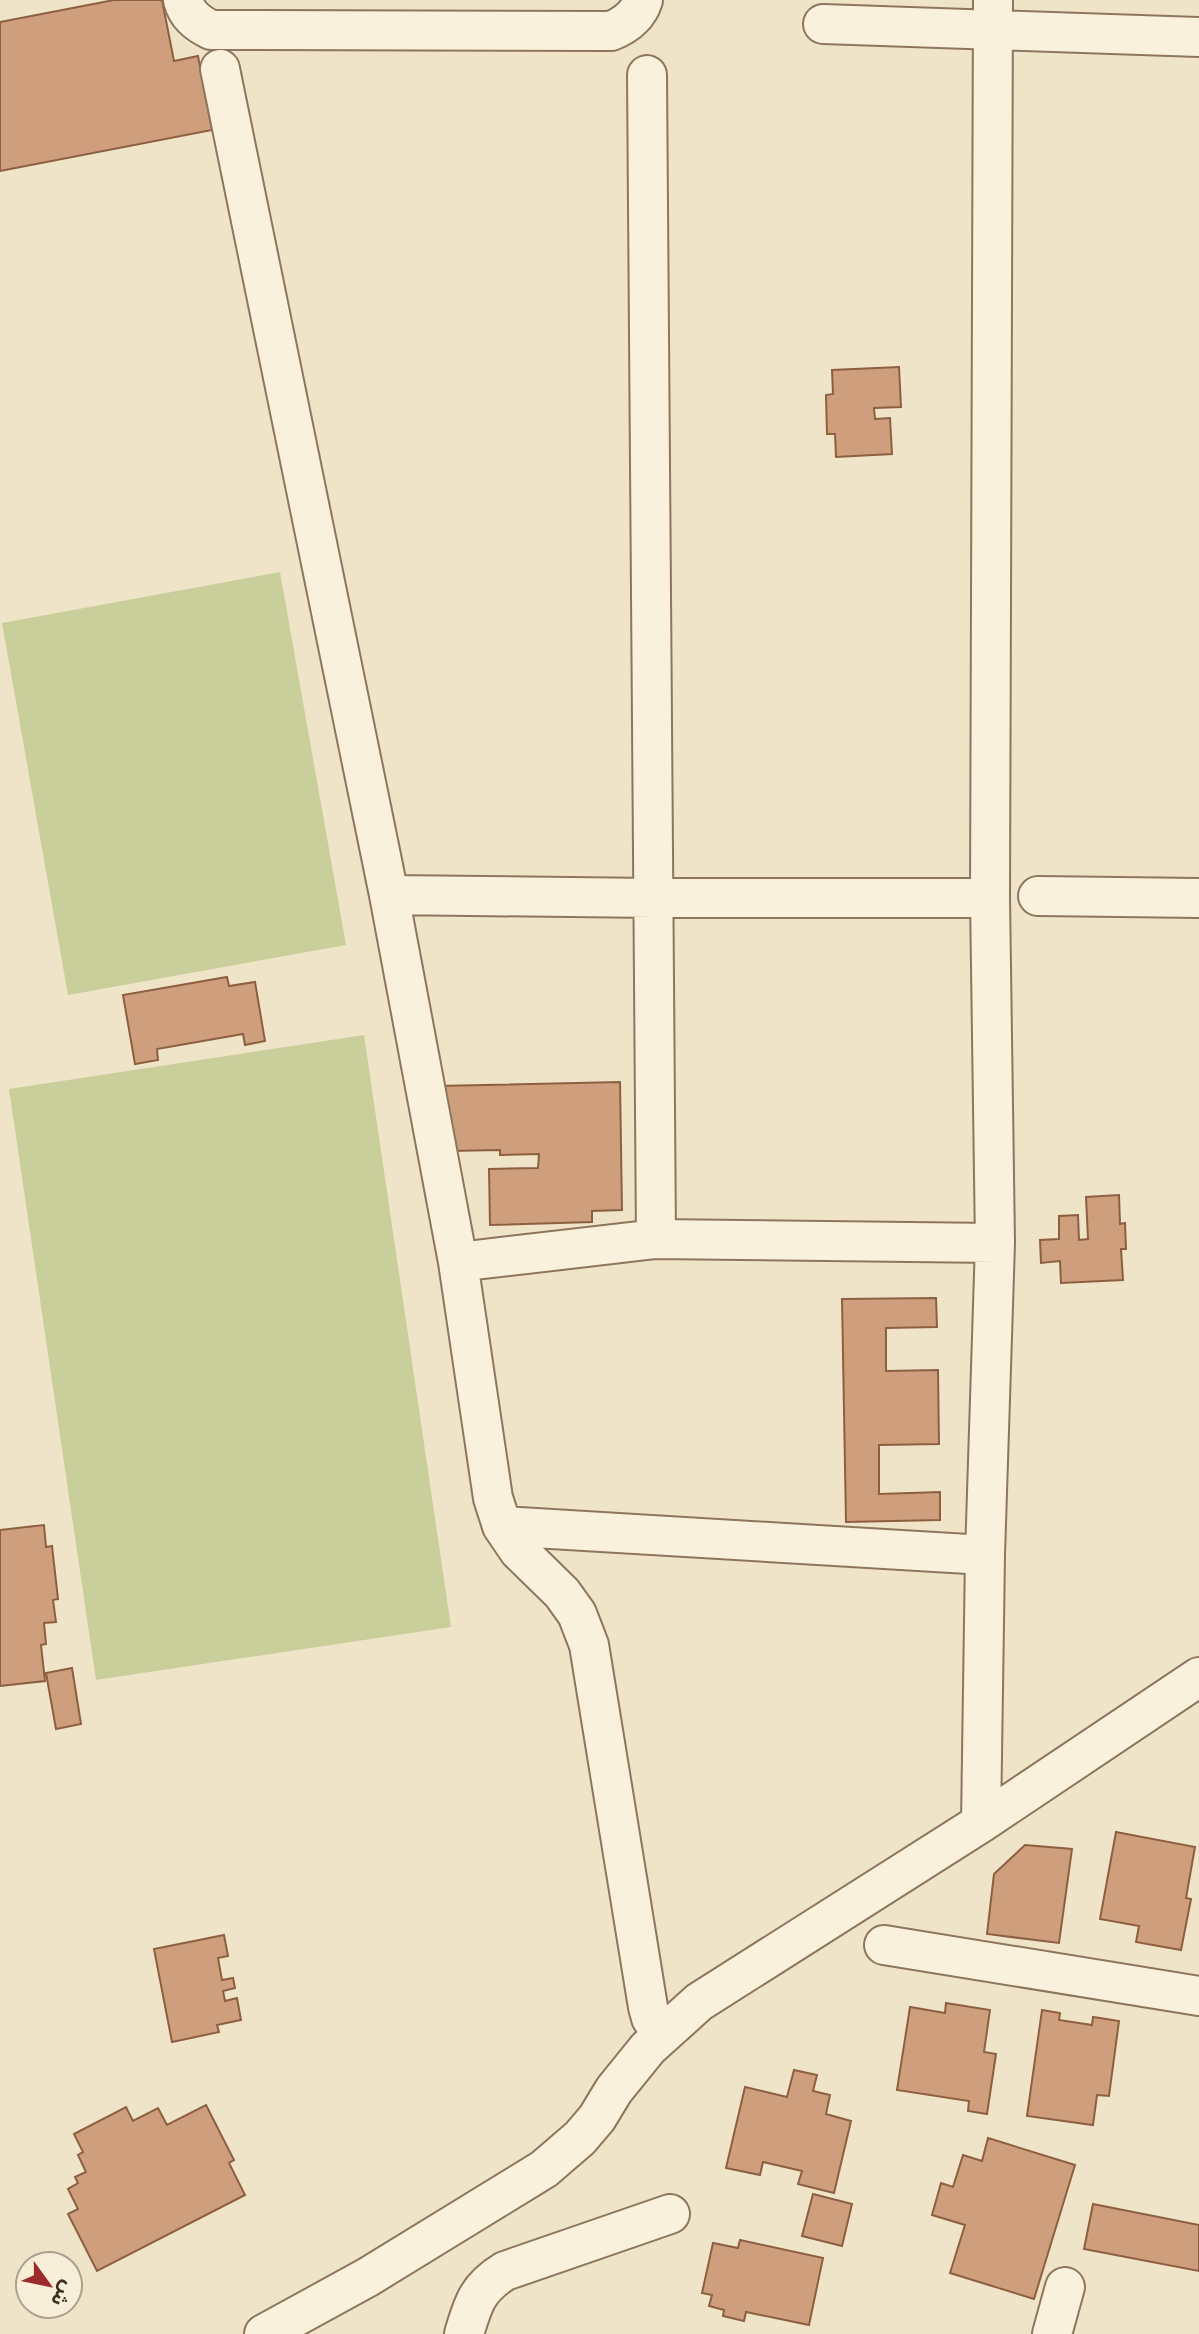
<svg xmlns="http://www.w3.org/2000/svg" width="1199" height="2334" font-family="'Roboto Serif','Noto Sans Arabic',serif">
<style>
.green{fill:#c9cf9b}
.building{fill:#cf9f7d;stroke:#8d5f41;stroke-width:2}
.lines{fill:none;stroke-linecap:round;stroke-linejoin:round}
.minor-casing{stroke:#8d765c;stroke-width:42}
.minor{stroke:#faf1dc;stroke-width:38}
</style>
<rect width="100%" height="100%" fill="#f0e4c8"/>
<!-- green -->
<path class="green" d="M280,572L346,945L68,995L2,623Z
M364,1035L451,1627L96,1680L9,1089Z"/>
<!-- building -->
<path class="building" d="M114,0H162L174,61L198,56L212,130L0,171V22Z
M899,367L901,407L874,408L875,419L890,418L892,454L836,457L835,434H827L826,395L833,394L832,370Z
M227,977L229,986L255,982L265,1041L245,1045L243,1034L157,1049L158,1060L135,1064L123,995Z
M620,1082L622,1210L592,1211V1222L490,1225L489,1169L538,1168L539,1154L500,1155V1150L449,1151L436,1086Z
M1119,1195L1120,1224L1125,1223L1126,1249H1121L1123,1280L1061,1283L1060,1261L1041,1263L1040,1240L1059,1239V1216L1078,1215L1079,1240L1088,1239L1086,1197Z
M936,1298L937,1327L886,1328V1371L938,1370L939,1444L879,1445V1494L940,1492V1520L846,1522L842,1299Z
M44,1525L46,1547L52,1546L58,1599L53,1600L56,1622L44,1623L46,1644L41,1645L45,1681L0,1686V1530Z
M72,1668L81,1724L56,1729L46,1673Z
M1116,1832L1195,1847L1186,1898L1191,1899L1181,1950L1136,1942L1139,1926L1100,1919Z
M1025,1845L1072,1849L1059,1943L987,1934L994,1874Z
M224,1935L228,1956L218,1958L222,1980L233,1978L235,1988L223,1991L225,2001L237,1998L241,2020L217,2025L219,2032L172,2042L154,1949Z
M946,2003L990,2010L984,2052L996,2054L987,2114L968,2111L969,2101L897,2090L910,2007L945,2013Z
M1042,2010L1060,2013L1059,2020L1092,2025L1093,2017L1119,2021L1109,2096L1097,2095L1093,2125L1027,2116Z
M794,2070L817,2075L813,2091L830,2095L826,2114L851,2121L834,2193L798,2184L802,2171L763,2162L760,2175L726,2168L745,2087L787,2097Z
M206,2105L234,2160L229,2163L245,2195L97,2271L68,2214L78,2209L68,2189L78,2183L75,2177L86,2172L78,2155L83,2152L74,2134L126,2107L133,2121L158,2108L167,2125Z
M988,2138L1075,2165L1034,2299L950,2273L965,2225L932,2215L941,2183L953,2187L963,2155L982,2161Z
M813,2194L852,2204L842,2246L802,2236Z
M1093,2204L1199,2225V2271L1084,2249Z
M740,2240L823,2258L809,2325L746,2312L744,2321L723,2316L724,2310L709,2306L712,2295L702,2293L713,2243L738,2248Z"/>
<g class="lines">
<defs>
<path id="minor" d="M183,0C187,15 197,23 211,30L611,31C626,25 638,16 643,0
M823,24L1199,37
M220,69L389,895L458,1262L493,1498L502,1526L519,1551L562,1593L577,1614L589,1645L648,2007L651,2018L662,2034
M647,75L656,1239
M389,895L653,898H990
M1038,896L1199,898
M458,1262L656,1239L995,1243
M502,1526L985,1555
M981,1823L985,1555L995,1243L990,898L993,0
M884,1945L1199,1996
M264,2334L368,2277L544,2169L580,2138L597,2118L614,2090L648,2048L699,2002L981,1823L1199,1677
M464,2334C473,2304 477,2288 505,2271L670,2214
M1052,2334L1065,2287"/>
</defs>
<!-- minor casing -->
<use href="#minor" class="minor-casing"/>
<!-- minor -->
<use href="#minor" class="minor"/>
</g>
<!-- north arrow -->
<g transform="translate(49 2285) rotate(123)"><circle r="33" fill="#f7eed8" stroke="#ada18e" stroke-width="2"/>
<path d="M0-5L12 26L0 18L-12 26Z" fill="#9e2a2b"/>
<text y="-10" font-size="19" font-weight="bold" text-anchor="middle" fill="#3d2e20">ش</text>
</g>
</svg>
